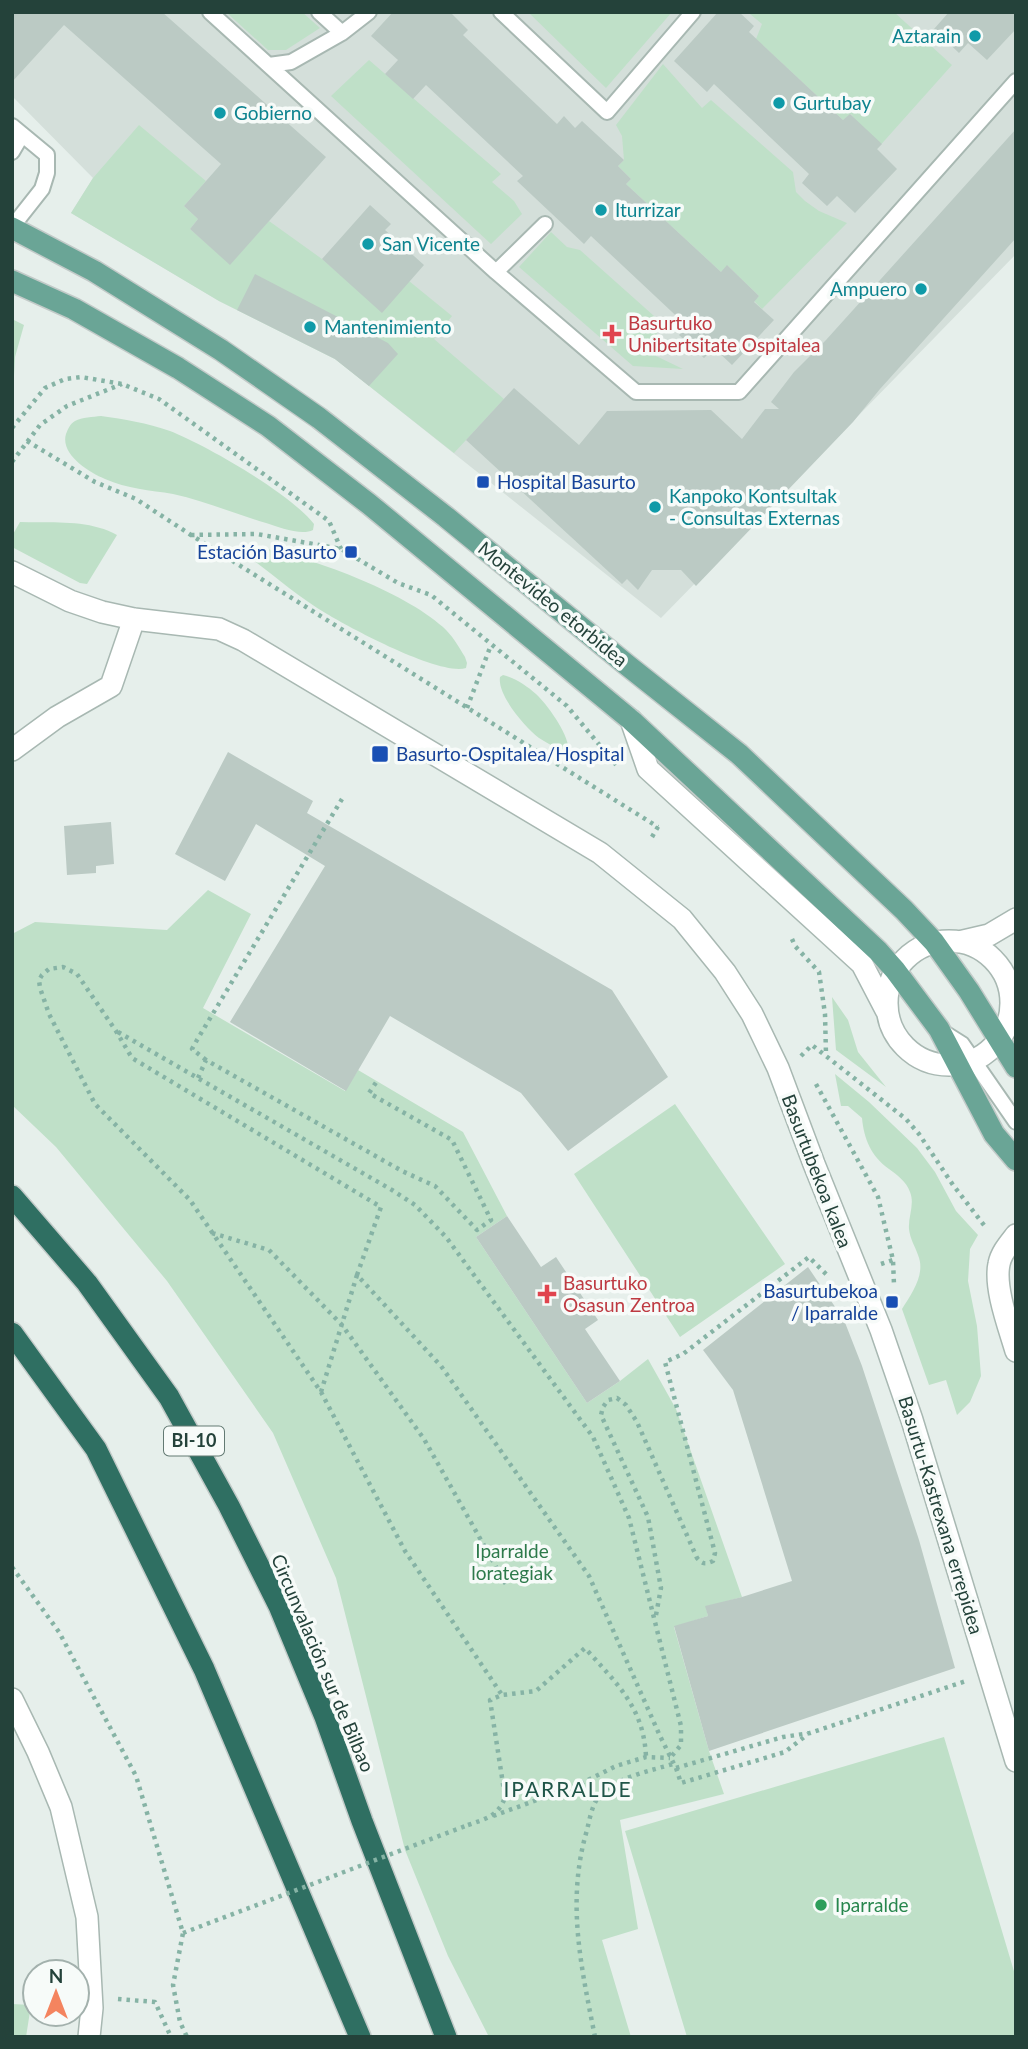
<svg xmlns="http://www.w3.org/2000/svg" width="1028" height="2049" font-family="Lato,sans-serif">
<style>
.built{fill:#d4dfda}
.green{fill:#bfe0c8}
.building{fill:#bbcac4}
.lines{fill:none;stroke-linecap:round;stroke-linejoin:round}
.lane-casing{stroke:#a8b8b2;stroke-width:18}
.street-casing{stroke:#a8b8b2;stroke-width:24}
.primary-casing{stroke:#c2cac8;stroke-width:24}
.highway-casing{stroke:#c2cac8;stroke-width:24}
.path{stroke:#86b3a5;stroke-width:4.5;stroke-dasharray:3.5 5;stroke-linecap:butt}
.lane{stroke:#fff;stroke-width:14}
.street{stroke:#fff;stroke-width:21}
.primary{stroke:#6aa596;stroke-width:21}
.highway{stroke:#2f6f62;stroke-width:21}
.path-bridge{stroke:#86b3a5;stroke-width:4.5;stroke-dasharray:3.5 5;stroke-linecap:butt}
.culture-dot{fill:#0f9aa8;stroke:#f7fbf9;stroke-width:2.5}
.health-dot{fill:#e0444e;stroke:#f7fbf9;stroke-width:2.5}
.transit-dot{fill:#1a4fb4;stroke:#f7fbf9;stroke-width:2.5}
.leisure-dot{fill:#2e9e5b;stroke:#f7fbf9;stroke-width:2.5}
.labels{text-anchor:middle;stroke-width:7;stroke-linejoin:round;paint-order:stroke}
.shield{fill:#f7fbf9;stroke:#637a73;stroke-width:2}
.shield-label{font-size:18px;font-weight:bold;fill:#24423a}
.culture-label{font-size:19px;fill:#0d838f;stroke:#f7fbf9;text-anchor:start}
.health-label{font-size:19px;fill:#be3a42;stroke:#f7fbf9;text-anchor:start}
.transit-label{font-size:19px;fill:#164399;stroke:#f7fbf9;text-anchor:start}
.street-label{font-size:19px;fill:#24423a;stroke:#f7fbf9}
.park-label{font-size:19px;fill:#2d7a4b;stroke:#f7fbf9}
.leisure-label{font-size:19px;fill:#27864d;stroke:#f7fbf9;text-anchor:start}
.neighbourhood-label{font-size:21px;letter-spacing:2px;fill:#1f5548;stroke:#f7fbf9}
</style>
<rect width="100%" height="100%" fill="#e6efeb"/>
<!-- built -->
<path class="built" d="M12,12H1016V254L661,618L335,359L219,301L71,213L93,178L12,96Z"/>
<!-- green -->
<path class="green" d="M226,12H302L320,28L286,50H268Z
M528,12H672L606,88Z
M751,12H894L952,65L877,149L851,114L843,120L756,39L762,24L750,14Z
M369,60L501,174L492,182L514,201L522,214L491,244L331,96Z
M663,64L702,108L711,100L793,172L796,192L805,201L819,211L847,223L762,309L754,301L759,296L728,266L721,272L626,184L631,179L618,166L624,160L622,136L616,125Z
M139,125L206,181L184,206L198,219L190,229L230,264L269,221L322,259L344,278L409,281L452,316L434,339L504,399L454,453L335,359L219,301L71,213L93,178Z
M551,232L567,247L580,250L663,324L653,339L656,356L683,369L633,366L519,267Z
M12,319L24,325L15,357L14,376L12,381Z
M101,416C124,419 147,423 170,431C206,445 291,494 314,524L313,530C301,536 279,527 266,523C235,514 205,501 173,494C150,490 127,489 105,479C88,472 60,454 66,434C68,429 70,424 75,421C82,417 93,417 101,416Z
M20,522C51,523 89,519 117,535L87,584L80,583L12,547V536Z
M258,547C310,557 403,591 443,627C452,635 459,647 465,657L467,663L466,668C440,676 352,629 327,614C300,598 277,578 253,560L250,555L252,550Z
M503,675C515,678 527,686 536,694C547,704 571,737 568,751L565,752C556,748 547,743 539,738C525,727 497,695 500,677Z
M208,890L251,914L203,1008L345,1091L358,1070L463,1132L507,1216L476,1237L587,1403L620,1381L648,1359L676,1409L742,1597L706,1607L708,1616L674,1627L709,1751L724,1794L620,1820L638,1929L602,1940L631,2037H489L448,1956L405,1850L336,1578L273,1433L167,1281L56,1147L12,1105V934L35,922L167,930Z
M832,997L848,1020L858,1052L886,1087L836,1050Z
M835,1074L869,1102L917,1148L935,1172L956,1211L978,1235L970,1249L968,1281L977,1326L981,1376L970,1402L957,1415L946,1380L929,1385L902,1309C912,1293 926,1274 918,1255C915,1246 910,1239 909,1229C908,1217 915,1204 910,1192C906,1181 897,1175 889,1169C871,1156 864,1139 862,1118L848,1106H841Z
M675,1104L785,1264L680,1337L574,1174Z
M944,1737L1016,1978V2037H687L625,1831Z
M12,2004L31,2005L26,2037H12Z"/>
<!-- building -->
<path class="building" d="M12,12H162L326,157L230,265L190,229L198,219L184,206L221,164L64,25L12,82Z
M393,12H450L468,30L463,35L557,124L564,116L575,128L582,121L624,160L618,166L631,179L626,184L721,272L727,265L759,296L754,302L774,320L732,365L714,348L704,358L679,335L687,326L591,236L584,244L517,181L523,176L426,85L413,99L385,74L398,60L371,36Z
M718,12H739L754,26L749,32L843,120L850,114L882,144L877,149L897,169L855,213L837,196L827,206L802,183L809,174L714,84L707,92L674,61Z
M949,12H1016V29L987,60L968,43L959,53L934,29Z
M1016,129V238L880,389L853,422L696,586L681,570H652L638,590L627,579L622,584L466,440L514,388L579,445L607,411L711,410L742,439L765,409H779L771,402L794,372L826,340Z
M370,205L391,224L385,230L424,265L382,313L322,259Z
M255,274L388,343L398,354L369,386L335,359L237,310Z
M228,752L313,801L307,813L612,990L668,1077L568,1151L521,1093L390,1016L346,1091L230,1022L325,866L256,824L225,881L175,854Z
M111,822L114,864L96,866V873L67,875L64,826Z
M507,1216L541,1267L556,1257L598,1320L585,1329L620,1381L587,1403L476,1237Z
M808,1267L844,1320L862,1366L919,1540L955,1668L709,1751L674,1626L708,1616L705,1606L742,1597L792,1581L733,1390L703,1350Z"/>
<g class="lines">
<defs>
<path id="lane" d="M210,12L496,272L636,392H739L1016,81
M319,12L342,33
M501,12L607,112L693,12
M269,65L291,62L342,33L369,12
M12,126L47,155V173L42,189L12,227
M12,152L22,135
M496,272L545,224
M943,1032L962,1044L1016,1122"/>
<path id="street" d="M12,572L70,601L102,612L134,619L219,629L243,640L600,853L682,919L725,972L752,1014L778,1068L814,1164L881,1330L912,1420L1016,1761
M631,720L648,769L862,964L886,1010
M12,750L57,717L111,686L134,619
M887 1003a62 62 0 1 1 124 0a62 62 0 1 1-124 0Z
M959,942L989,935L1016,919
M1016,1235C1009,1244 1001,1253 999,1264C994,1288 1009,1327 1016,1351
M12,1699L38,1752L61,1807L87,1917L92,2008L89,2037"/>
<path id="primary" d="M12,228L94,271L221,350L319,418L446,517L627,665L739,754L904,910L934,942L969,991L1016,1067
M12,281L74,309L178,368L268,426L369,504L631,720L878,951L895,970L939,1029L994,1134L1016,1160"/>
<path id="highway" d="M12,1196L87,1283L169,1397L229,1506L279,1606L325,1717L362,1821L446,2037
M12,1333L96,1449L204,1669L360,2037"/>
</defs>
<!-- lane casing -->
<use href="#lane" class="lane-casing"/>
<!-- street casing -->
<use href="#street" class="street-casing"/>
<!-- primary casing -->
<use href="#primary" class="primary-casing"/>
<!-- highway casing -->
<use href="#highway" class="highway-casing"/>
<!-- path -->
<path class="path" d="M12,428L45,388L65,379L81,377L122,384L159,399L329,521L341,549
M27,441L95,482L136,499L191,535L658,827
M12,462L40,425L67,406L122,384
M191,535L257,534L341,549L398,583L431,595L567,706L617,766
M467,708L491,645
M652,837L659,825
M792,939L795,946L819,972L825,1014L826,1055
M118,1032L392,1190L415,1205L446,1237L593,1437L629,1518L681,1726V1745L670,1758
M801,1056L812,1045L906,1119L919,1134L953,1185L987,1229
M206,1060L192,1049L197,1040L342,799
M198,1078L206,1060L402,1171L435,1186L477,1230L491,1220L452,1140L369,1093L377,1081
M816,1084L878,1197L893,1260L894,1285
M212,1233L269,1250L342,1325L424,1439L508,1588
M881,1264L893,1260
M357,1275L381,1207L132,1058L116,1031L77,974L63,967L49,969L42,975L39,980L40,988L49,1014L95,1104L190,1200L321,1392L405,1551L502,1695
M321,1392L357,1275L441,1366L589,1576L660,1736L676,1768L783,1737L810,1733L966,1681
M12,1567L59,1632L136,1776L183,1933L173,1985L180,2022L187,2037
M656,1615L661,1588L648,1517L601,1415L603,1407L608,1400L617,1398L626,1405L637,1422L697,1558C703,1565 706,1564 713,1561L715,1553L665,1362L683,1354L809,1257L828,1276
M676,1768L681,1783L785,1752L808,1734
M493,1816L578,1785L616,1766L646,1757L670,1758
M468,1825C485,1819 499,1816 505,1797L490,1700L502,1695L536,1691L585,1648C616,1683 644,1707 646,1757
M118,1999L155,2002L171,2037
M595,2037C581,1966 566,1901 587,1830C590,1818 592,1804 600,1795C614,1778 653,1770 673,1764"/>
<!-- lane -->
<use href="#lane" class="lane"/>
<!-- street -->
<use href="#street" class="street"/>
<!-- primary -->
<use href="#primary" class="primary"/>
<!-- highway -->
<use href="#highway" class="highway"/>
<!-- path-bridge -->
<path class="path-bridge" d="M183,1933L468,1825"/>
</g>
<!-- markers -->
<g class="culture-dot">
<circle cx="975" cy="36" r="7"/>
<circle cx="779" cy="103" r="7"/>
<circle cx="220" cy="113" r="7"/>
<circle cx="601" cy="210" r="7"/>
<circle cx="368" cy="244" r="7"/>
<circle cx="921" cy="289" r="7"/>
<circle cx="310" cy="327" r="7"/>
<circle cx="655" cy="507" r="7"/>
</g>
<g class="health-dot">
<path d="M608.5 323.5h7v7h7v7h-7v7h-7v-7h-7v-7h7z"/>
<path d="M543.5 1283.5h7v7h7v7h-7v7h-7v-7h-7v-7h7z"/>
</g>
<g class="transit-dot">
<rect x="476" y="475" width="14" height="14" rx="3.5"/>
<rect x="344" y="545" width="14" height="14" rx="3.5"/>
<rect x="371" y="745" width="18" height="18" rx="3.5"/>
<rect x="885" y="1295" width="14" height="14" rx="3.5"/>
</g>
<circle class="leisure-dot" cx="821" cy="1905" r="7"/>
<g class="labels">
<!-- shield labels -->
<rect class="shield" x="164" y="1426.5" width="60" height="29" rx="5"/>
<g class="shield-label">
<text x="194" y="1447">BI-10</text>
</g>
<!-- culture labels -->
<g class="culture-label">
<text x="961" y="43" text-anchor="end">Aztarain</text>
<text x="793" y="110">Gurtubay</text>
<text x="234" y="120">Gobierno</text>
<text x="615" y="217">Iturrizar</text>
<text x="382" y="251">San Vicente</text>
<text x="907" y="296" text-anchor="end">Ampuero</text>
<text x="324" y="334">Mantenimiento</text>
<text x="669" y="503">Kanpoko Kontsultak<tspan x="669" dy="22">- Consultas Externas</tspan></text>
</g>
<!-- health labels -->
<g class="health-label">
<text x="628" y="330">Basurtuko<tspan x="628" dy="22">Unibertsitate Ospitalea</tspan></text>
<text x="563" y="1290">Basurtuko<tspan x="563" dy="22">Osasun Zentroa</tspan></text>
</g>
<!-- transit labels -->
<g class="transit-label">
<text x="497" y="489">Hospital Basurto</text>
<text x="337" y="559" text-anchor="end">Estación Basurto</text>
<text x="396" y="761">Basurto-Ospitalea/Hospital</text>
<text x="878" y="1298" text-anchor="end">Basurtubekoa<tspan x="878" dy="22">/ Iparralde</tspan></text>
</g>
<!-- street labels -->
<g class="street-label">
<text transform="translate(553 604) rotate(39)" y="7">Montevideo etorbidea</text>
<text transform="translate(817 1171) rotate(69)" y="7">Basurtubekoa kalea</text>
<text transform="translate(941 1515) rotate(73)" y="7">Basurtu-Kastrexana errepidea</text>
<text transform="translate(323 1663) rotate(67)" y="7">Circunvalación sur de Bilbao</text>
</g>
<!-- park labels -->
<g class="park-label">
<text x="512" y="1558">Iparralde<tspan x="512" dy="22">lorategiak</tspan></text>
</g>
<!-- leisure labels -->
<g class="leisure-label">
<text x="835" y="1912">Iparralde</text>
</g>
<!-- neighbourhood labels -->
<g class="neighbourhood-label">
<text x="568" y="1797">IPARRALDE</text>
</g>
</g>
<!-- border -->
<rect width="1028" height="2049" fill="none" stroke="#24423a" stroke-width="28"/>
<!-- north arrow -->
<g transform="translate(56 1993)"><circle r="33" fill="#f7fbf9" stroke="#a3b1ad" stroke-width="2"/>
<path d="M0-5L12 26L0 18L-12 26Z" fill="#f4845f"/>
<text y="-10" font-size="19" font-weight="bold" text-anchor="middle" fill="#24423a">N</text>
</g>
</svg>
